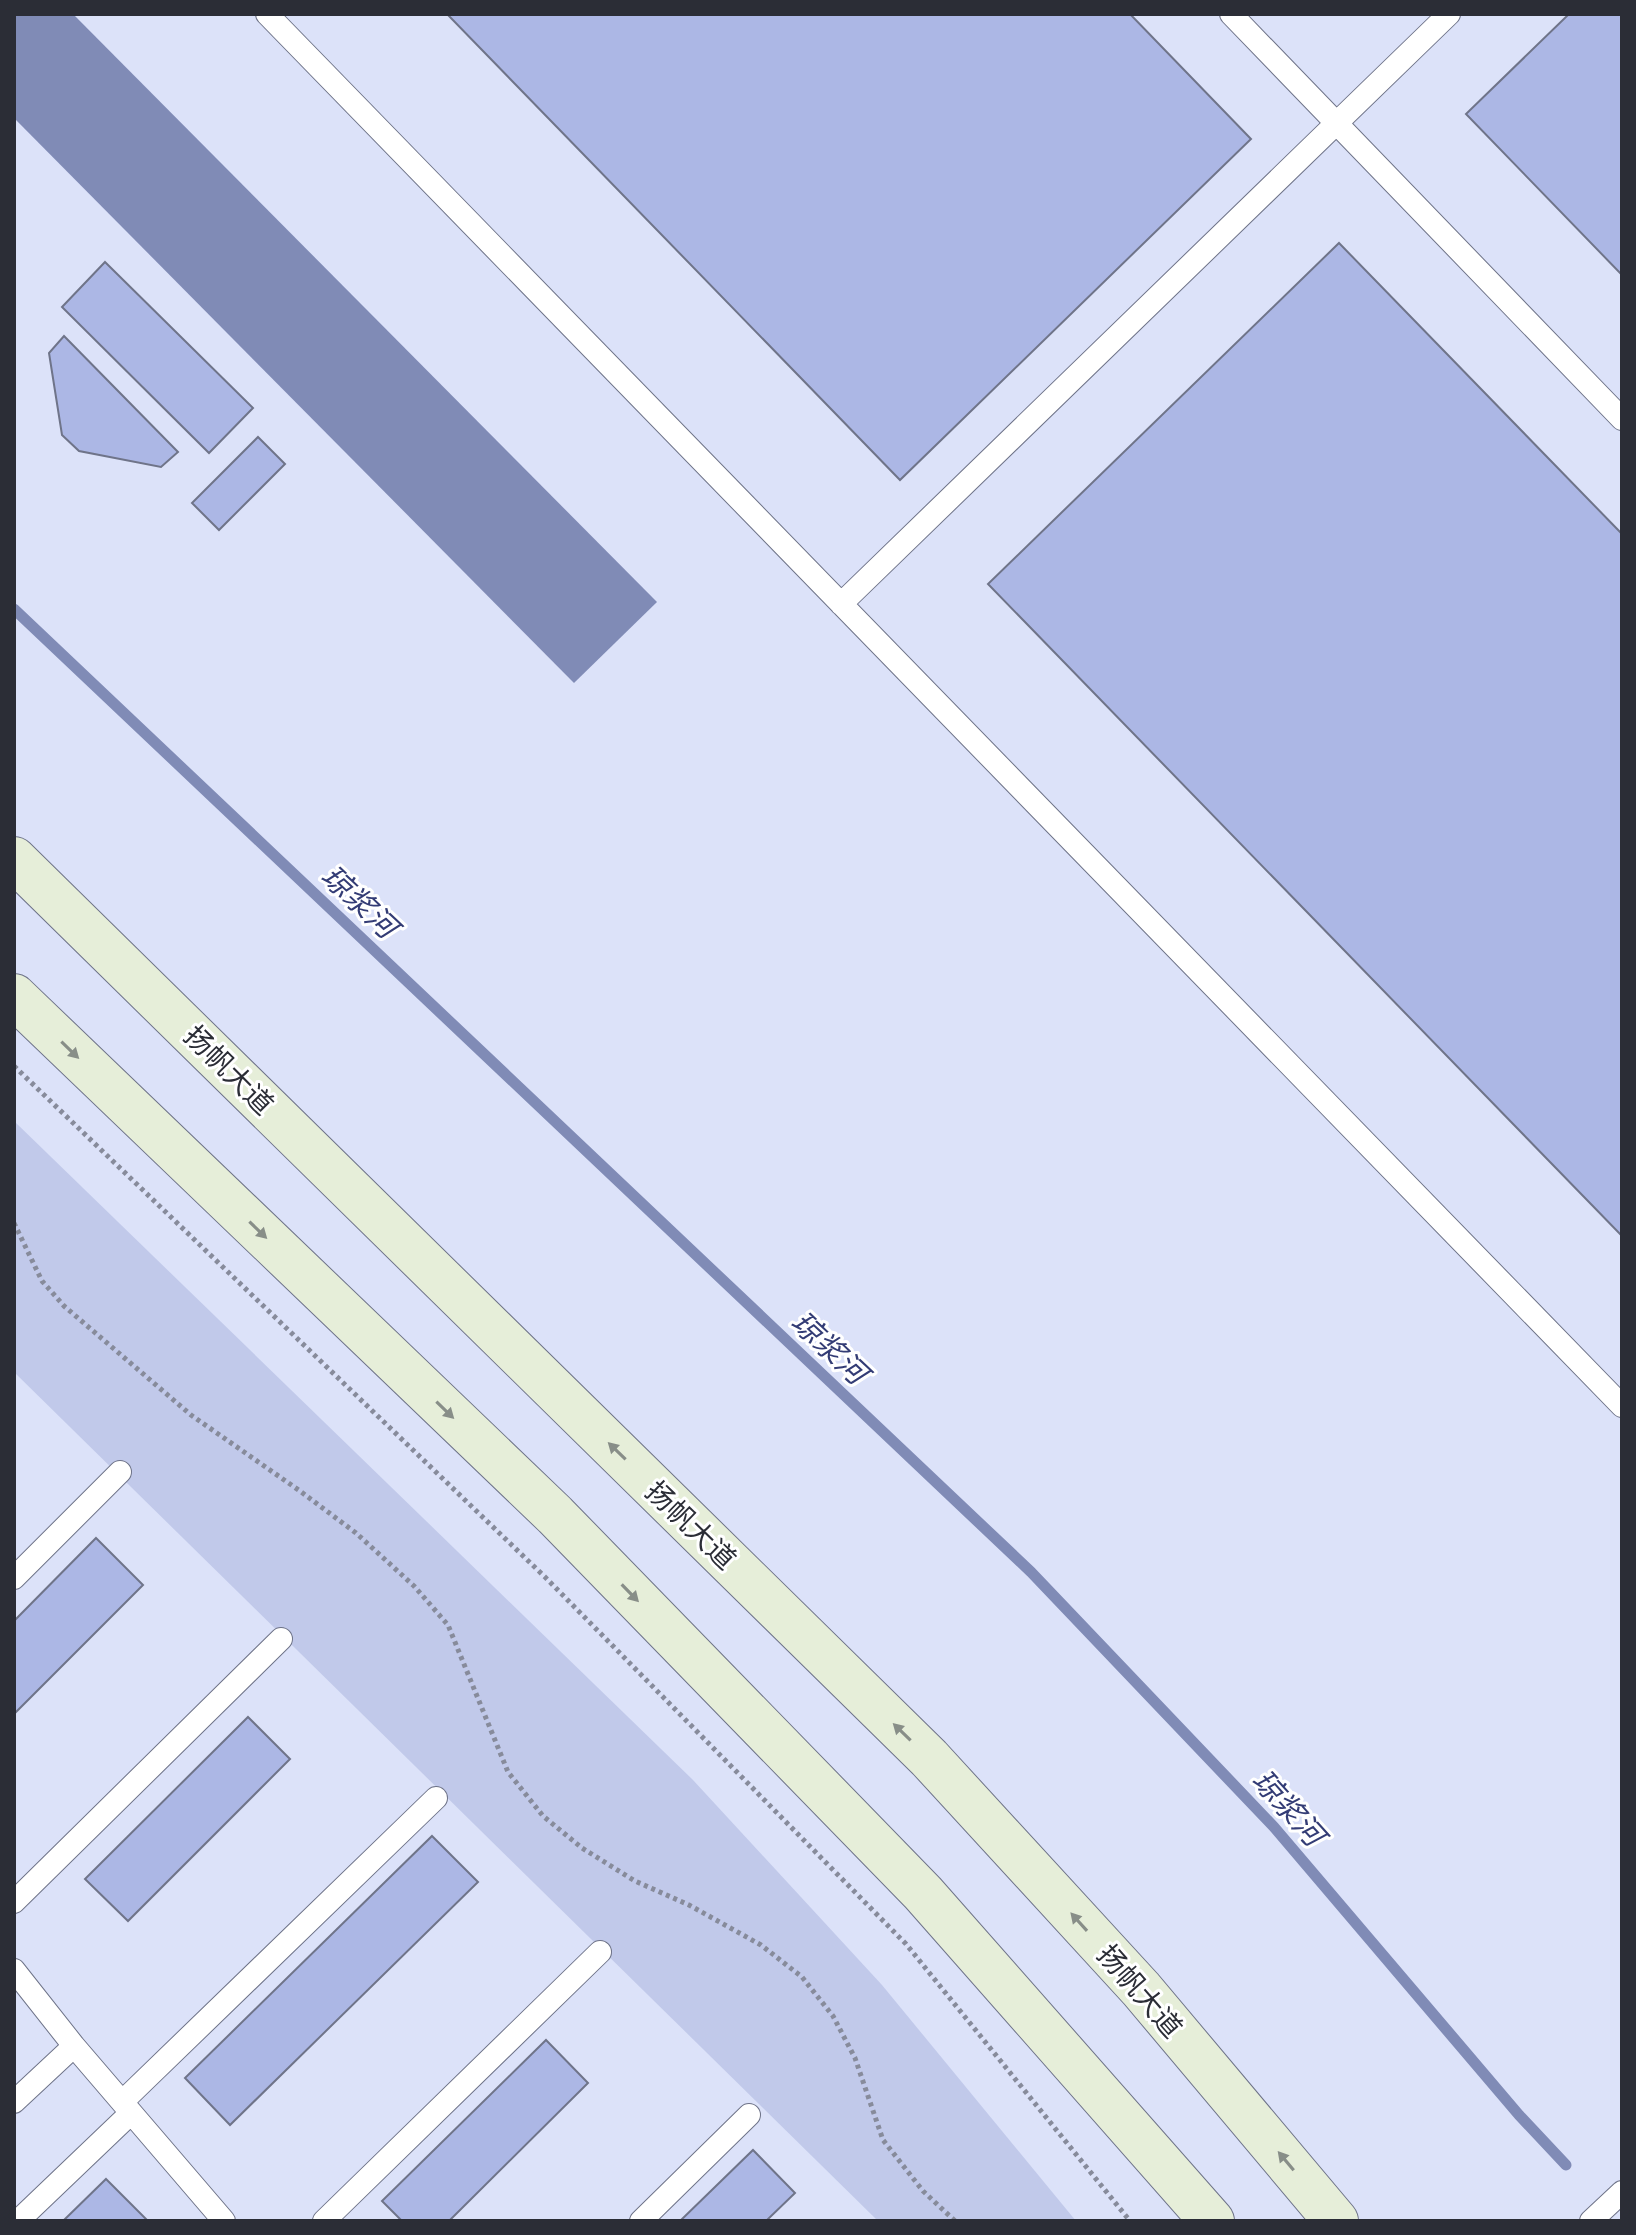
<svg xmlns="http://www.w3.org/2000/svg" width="1636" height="2235" font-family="'IBM Plex Serif','Noto Sans SC',serif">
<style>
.green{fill:#c1c9ea}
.water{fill:#808bb6}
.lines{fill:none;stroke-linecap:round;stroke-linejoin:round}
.stream{stroke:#808bb6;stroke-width:11}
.building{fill:#acb7e5;stroke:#6f7489;stroke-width:2}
.lane-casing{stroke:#6e7388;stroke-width:24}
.secondary-casing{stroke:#6e7388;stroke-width:46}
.path{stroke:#878b9b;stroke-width:5;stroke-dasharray:4 4;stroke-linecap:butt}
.lane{stroke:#fff;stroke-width:22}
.secondary{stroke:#e6eed9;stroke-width:44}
.oneway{fill:#888e88}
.labels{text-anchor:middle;stroke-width:6;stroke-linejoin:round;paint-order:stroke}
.street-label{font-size:28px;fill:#2b2d36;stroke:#fff}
.water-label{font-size:30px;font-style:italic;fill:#333c75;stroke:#fff}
</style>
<rect width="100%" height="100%" fill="#dce2f9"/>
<!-- green -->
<path class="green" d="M14,1121L693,1780L882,1985L1076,2221H878L14,1372Z"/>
<!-- water -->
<path class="water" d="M14,14H73L657,602L574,683L14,118Z"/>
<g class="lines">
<!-- stream -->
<path class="stream" d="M14,609L1031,1572L1274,1827L1519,2115L1566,2165"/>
</g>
<!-- building -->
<path class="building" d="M447,14H1130L1251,139L900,480Z
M1569,14H1622V275L1466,114Z
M1339,243L1622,534V1236L988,584Z
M105,262L253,408L209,453L62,307Z
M64,336L178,452L161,467L79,451L62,435L49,353Z
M258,437L285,464L219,530L192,503Z
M96,1538L143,1585L14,1714V1621Z
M248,1717L290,1759L128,1921L85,1879Z
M432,1836L478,1882L230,2125L185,2078Z
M546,2040L588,2083L449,2221H402L382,2201Z
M753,2150L795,2193L766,2221H680Z
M106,2179L147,2220L63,2221Z"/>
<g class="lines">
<defs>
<path id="lane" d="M267,14L1622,1406
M1231,14L1622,419
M841,604L1449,14
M14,1578L120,1472
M14,1902L281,1639
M14,1970L74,2046L224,2221
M14,2102L74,2046
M122,2102L436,1798
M18,2221L131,2113
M324,2221L600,1952
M641,2221L749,2115
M1591,2221L1622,2192"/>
<path id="secondary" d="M14,859L929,1758L1141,1989L1336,2221
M14,996L555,1515L923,1893L1212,2221"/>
</defs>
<!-- lane casing -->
<use href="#lane" class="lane-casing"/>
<!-- secondary casing -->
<use href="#secondary" class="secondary-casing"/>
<!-- path -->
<path class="path" d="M14,1066L545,1577L906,1944L1130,2221
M14,1223L42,1281L64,1306L191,1415L300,1491L356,1533L414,1586L448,1625L508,1772L543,1816L582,1848L635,1881L689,1905L761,1945L802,1977L833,2016L855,2058L883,2140L923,2191L955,2221"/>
<!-- lane -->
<use href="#lane" class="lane"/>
<!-- secondary -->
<use href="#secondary" class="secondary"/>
</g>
<!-- one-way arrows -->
<defs><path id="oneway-solid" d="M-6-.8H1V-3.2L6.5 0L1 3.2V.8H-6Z" transform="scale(2)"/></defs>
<g class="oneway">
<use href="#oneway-solid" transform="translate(70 1050) rotate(44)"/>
<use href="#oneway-solid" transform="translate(258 1230) rotate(44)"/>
<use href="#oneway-solid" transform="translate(445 1410) rotate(44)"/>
<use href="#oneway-solid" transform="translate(617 1451) rotate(-136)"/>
<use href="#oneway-solid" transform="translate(630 1593) rotate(46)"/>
<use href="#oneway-solid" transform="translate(902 1732) rotate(-136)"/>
<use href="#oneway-solid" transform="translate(1079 1922) rotate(-132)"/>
<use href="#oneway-solid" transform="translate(1286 2161) rotate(-130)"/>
</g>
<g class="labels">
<!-- street labels -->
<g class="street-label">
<text transform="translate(229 1070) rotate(45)" y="10">扬帆大道</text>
<text transform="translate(691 1525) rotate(44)" y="10">扬帆大道</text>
<text transform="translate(1140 1991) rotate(49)" y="10">扬帆大道</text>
</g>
<!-- water labels -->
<g class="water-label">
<text transform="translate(359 902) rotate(43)" y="10">琼浆河</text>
<text transform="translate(829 1348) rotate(43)" y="10">琼浆河</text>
<text transform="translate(1288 1808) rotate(48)" y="10">琼浆河</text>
</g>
</g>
<!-- border -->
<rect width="1636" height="2235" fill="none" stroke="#2b2d36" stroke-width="32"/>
</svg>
